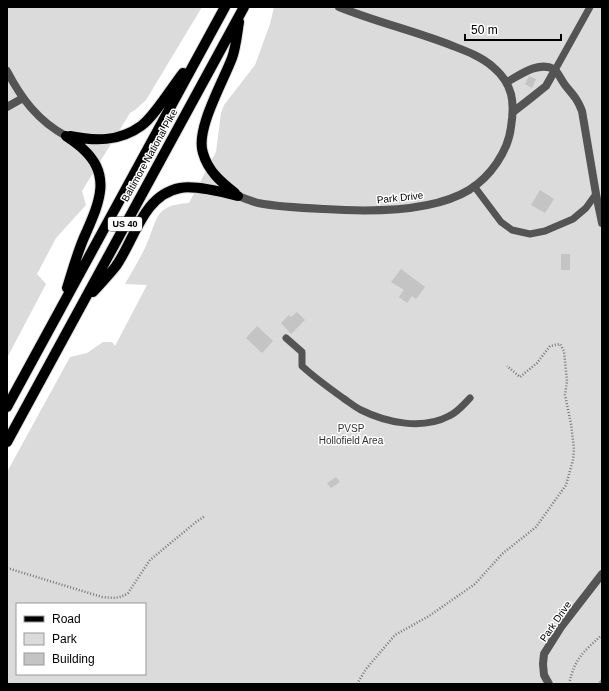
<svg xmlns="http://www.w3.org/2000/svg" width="609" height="691" font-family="Arial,sans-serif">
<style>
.green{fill:#dbdbdb;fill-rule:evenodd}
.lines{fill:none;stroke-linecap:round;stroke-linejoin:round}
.stream{stroke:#a2a2a2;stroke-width:4}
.building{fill:#c4c4c4}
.primary-casing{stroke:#dbdbdb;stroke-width:12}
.path{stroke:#767676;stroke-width:2.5;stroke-dasharray:1 2;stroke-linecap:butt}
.lane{stroke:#545454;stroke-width:7}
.street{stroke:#545454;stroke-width:8}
.primary{stroke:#000;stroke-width:10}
.labels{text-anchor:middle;stroke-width:3;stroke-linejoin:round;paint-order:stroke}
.shield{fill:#fff;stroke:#4c4c4c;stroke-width:1}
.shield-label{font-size:9px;font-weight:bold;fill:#000}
.street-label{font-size:10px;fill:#000;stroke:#fff}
.park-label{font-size:10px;fill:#323232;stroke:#fff}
</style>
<rect width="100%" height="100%" fill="#fff"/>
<!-- green -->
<path class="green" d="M7,7H202L146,100L135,110L130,113L82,191L86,205L56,238L37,274L46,284L7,358Z
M274,7H602V684H7V472L70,357L87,353L103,342H112L115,346L147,285L125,284C132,272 139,260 145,248C158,221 152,205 189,203L216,152L221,113L224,105L255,65L270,24ZM17,604H145V674H17Z"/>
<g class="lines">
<!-- stream -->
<path class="stream" d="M600,684L602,681"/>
</g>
<!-- building -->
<path class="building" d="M529,76L536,79L532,88L525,84Z
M540,190L554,199L545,213L531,205Z
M561,254H570V270H561Z
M401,269L425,287L416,299L412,296L407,303L399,297L404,290L391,282Z
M297,312L305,320L291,334L281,323L289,315L291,317Z
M257,326L273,341L262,353L246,338Z
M336,477L340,482L331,488L327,483Z"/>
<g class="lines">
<defs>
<path id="primary" d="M66,136C72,140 78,144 83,149C112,175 99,203 86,233C78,250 73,269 67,288
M70,136C94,141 119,142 141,126C154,117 172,87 183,73
M235,193C221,182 208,171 203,153C195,130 223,82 232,58C236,47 237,34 239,22
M93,292C101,283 109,275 116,266C135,239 143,195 180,188C195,185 222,192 238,196
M7,407L225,7
M7,442L244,7"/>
</defs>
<!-- primary casing -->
<use href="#primary" class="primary-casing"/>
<!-- path -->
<path class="path" d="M7,568L102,597C112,598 120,599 128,593L150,560L196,522L205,516
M357,684L366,669L395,635L429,616L475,584L502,554L536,527L566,485L573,460L574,449L571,424L565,395L567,381L564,351L560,344L550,346L537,363L520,377L507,366
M569,684C575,658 583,652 602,635"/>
<!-- lane -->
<path class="lane" d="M555,70L590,7
M474,186L501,222L512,230L530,234L545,231L573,219L586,208L596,194
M286,338L302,352V366C315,378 329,388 343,398C349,402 355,407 361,410C387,423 423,430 449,416C458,412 463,405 470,398"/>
<!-- street -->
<path class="street" d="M7,71C21,98 38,121 66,136
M507,82C520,75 538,61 554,69C558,72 561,80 565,85C573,95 577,98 582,111L596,194L602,223
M7,107L23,98
M513,112L531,98L546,86L555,70
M238,196C244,198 251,201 258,203C279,207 302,208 324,209C368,212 431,213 469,190C490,177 508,152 511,127C515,102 513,84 493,67C482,57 466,51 453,46C415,31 376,22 339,7
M549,684L544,675L543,664L544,654L561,627L602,574"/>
<!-- primary -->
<use href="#primary" class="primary"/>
</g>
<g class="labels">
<!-- shield labels -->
<rect class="shield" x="108" y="217" width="34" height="14" rx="3"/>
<g class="shield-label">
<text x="125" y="227">US 40</text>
</g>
<!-- street labels -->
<g class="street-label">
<text transform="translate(149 155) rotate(-61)" y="4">Baltimore National Pike</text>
<text transform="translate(400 197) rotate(-6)" y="4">Park Drive</text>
<text transform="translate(555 621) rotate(-55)" y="4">Park Drive</text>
</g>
<!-- park labels -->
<g class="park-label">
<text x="351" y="432">PVSP<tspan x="351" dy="12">Hollofield Area</tspan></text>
</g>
</g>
<!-- border -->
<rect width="609" height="691" fill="none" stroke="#000000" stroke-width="16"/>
<!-- legend -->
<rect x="16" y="603" width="130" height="72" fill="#ffffff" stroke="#999999"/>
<rect x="24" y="616" width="20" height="6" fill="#000000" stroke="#999999"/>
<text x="52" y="623" font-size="12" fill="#000000">Road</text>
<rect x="24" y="633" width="20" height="12" fill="#dbdbdb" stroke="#999999"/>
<text x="52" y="643" font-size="12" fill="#000000">Park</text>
<rect x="24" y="653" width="20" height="12" fill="#c4c4c4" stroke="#999999"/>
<text x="52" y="663" font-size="12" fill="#000000">Building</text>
<!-- scale -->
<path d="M465 34v6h96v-6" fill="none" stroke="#000000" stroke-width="2"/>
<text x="471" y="34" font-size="12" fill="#000000" stroke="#ffffff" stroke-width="3" paint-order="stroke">50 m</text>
</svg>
